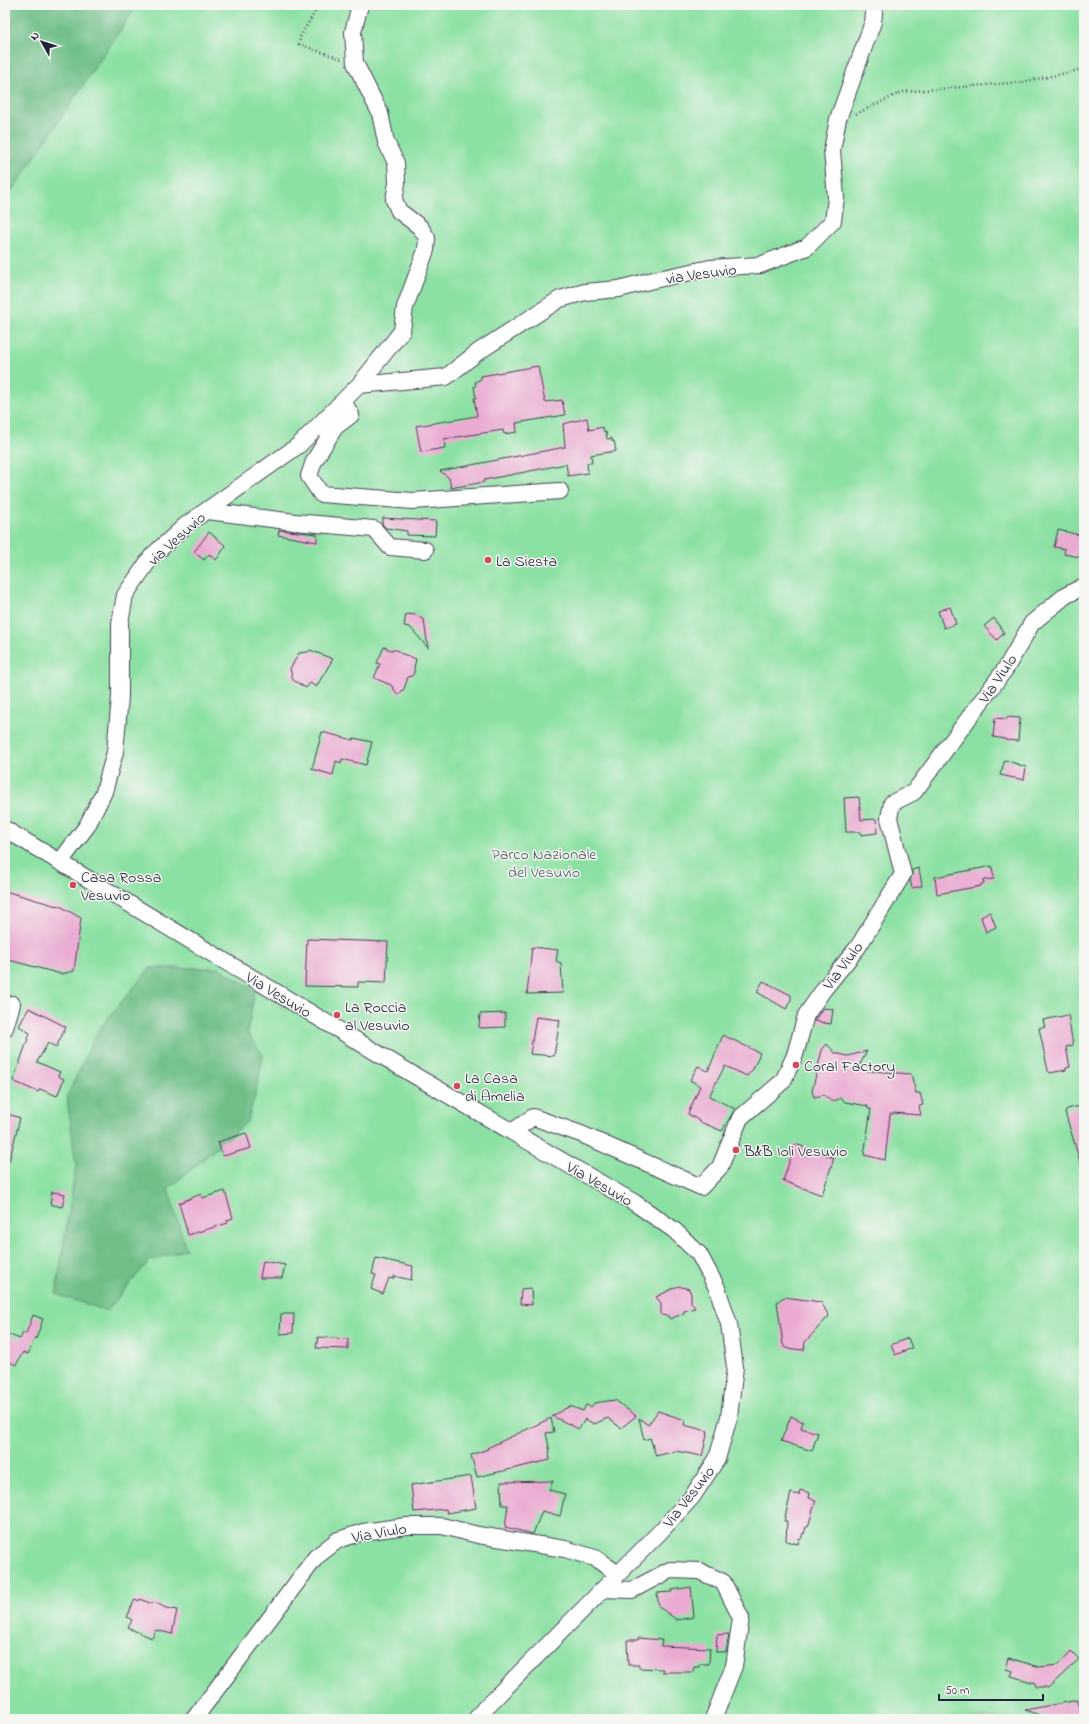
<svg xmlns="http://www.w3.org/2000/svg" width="1089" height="1724" font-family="'Indie Flower',sans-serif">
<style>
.green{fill:#8be1a3;stroke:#56826f}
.forest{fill:#70bf89;stroke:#497062}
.building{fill:#eaaad1}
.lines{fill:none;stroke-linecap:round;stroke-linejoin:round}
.minor-casing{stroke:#414052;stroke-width:18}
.path{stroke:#414052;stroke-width:2.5;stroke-dasharray:1 3;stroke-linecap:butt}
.minor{stroke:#fff;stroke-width:16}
.poi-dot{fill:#d1495b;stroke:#f6f6f2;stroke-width:1.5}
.labels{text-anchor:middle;stroke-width:3;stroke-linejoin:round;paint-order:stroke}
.street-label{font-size:16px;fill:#22223b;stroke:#f6f6f2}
.poi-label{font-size:16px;fill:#22223b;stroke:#f6f6f2;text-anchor:start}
.park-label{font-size:16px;fill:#425b5a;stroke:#f6f6f2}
</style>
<rect width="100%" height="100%" fill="#f6f6f2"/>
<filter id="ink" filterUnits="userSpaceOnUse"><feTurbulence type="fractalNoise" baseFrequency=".025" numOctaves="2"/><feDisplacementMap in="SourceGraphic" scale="8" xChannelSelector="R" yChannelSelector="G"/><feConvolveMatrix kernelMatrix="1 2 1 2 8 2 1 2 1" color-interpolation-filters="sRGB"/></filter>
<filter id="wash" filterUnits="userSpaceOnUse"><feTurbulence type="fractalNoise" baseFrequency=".012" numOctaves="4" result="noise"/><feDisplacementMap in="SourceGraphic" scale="16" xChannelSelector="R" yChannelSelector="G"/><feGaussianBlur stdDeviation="0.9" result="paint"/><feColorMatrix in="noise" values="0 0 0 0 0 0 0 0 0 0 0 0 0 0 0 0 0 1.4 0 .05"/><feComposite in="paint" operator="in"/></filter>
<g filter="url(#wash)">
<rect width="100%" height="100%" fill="#f0e8d1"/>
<!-- green -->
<path class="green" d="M5,5H1084V1719H5Z"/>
<!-- forest -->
<path class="forest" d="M5,5H137L5,201Z
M150,968H219L255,991L247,1033L263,1055L255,1096L247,1122L168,1189L186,1249L149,1261L107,1311L56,1294L76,1165L67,1096L99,1029Z"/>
<g id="blocks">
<!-- building -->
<path class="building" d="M538,366L545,402L562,400L565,415L516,423L517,432L504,434L503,430L444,439L445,448L421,452L416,426L477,416L474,398H476L474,387L476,385L475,382L481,379V376Z
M587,418L589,430L603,427L604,432H606L607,439L612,438V441H614L616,451L591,455L592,463H587L588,473L568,476L566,464L484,480V482L451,488L449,478L440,471L565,447L563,424Z
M383,518L436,521L435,536L407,535V531L386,528L382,524Z
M279,530L317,534V542L278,535Z
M1058,530L1084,536V558L1064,554L1065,549L1054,547Z
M209,532L226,546L216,560L209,554L204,560L194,552Z
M950,607L956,624L944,628L938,611Z
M406,614L416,615L424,620L428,648L410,627L404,626Z
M994,618L1004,633L997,640L984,626Z
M384,647L391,650H397L400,653L416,659L414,668V673L412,676L408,677L404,689L398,695L391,685L374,678L380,664L377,663Z
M310,650L333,659L316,687L310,683L306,688L293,680L290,669L299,653L308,652Z
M1007,717L1020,718L1018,741L1005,740V739L993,737L995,718L1007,719Z
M322,732L353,740L354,738L372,742L366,765L342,759L341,763L336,761L333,775L312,769Z
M1005,760L1026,767L1024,780L1000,775Z
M859,797L861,820L876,819L877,833L861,835V832H846L844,798Z
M992,866L994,879L983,880L984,883L981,884V886L937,894L935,877Z
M919,868L922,886L912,888L910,880L912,875V870Z
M5,891L57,906L58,905L81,918L74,971L61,974L5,959Z
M990,912L996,927L986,932L981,917Z
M307,939L388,942L386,983L358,982V987L305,986Z
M532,947L558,950L556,961L561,963L563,993L527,994Z
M763,981L791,995V1000L786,1009L757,992Z
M29,1008L66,1027L56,1047L48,1043L37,1062L60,1072L58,1076L64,1079L57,1096L40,1089L38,1092L13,1081L30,1033L19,1026Z
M823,1008L833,1009L831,1024L814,1021Z
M505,1013V1027L479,1028L480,1014Z
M1068,1015L1073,1045L1066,1047L1070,1067L1066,1068V1070L1050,1073L1048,1071L1039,1028L1045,1027L1043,1020Z
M536,1017L560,1020L554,1056L530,1054Z
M723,1035L760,1053L753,1069L747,1076L725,1066L709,1096L735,1109L722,1131L698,1121V1120L688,1114L700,1086L690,1080L698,1066L708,1071Z
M827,1044L835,1053L848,1056L867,1051L857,1070L911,1074L916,1093H920L923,1105L919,1106L921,1115L893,1113V1114H890L885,1160L864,1155L871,1109H868V1106L845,1102L841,1098L834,1101H831L824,1095L814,1097L812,1091L822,1050Z
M1084,1105V1165H1081L1065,1112L1067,1109Z
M5,1113L20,1118L9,1161H5Z
M246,1133L251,1148L223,1156L218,1142Z
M795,1144L834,1158L822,1195L783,1181Z
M225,1191L233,1218L227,1220L228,1223L188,1235L179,1203L201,1194L202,1198Z
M52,1192L65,1194L62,1207L50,1204Z
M376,1258L413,1266L411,1280L394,1276L393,1279L389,1278L383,1294L371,1289L376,1275L372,1274Z
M263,1261L285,1265L282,1278H260Z
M678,1286L689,1289L691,1294V1302L695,1308L684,1311V1313L670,1319L668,1316L661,1315V1303L656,1297Z
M531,1288L532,1305L520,1304L521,1289Z
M784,1297L821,1302L829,1316L805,1342L804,1350L785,1348L783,1344L777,1302Z
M281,1314H294L293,1333L280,1334Z
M33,1315L43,1319L36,1339L35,1338L28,1354L23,1352L16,1365L5,1360V1333L20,1339L23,1333L26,1334Z
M318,1337L348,1339V1349L316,1348Z
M908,1338L912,1348L895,1355L891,1345Z
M615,1400L636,1416L621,1428L608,1418L594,1424L585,1419L579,1429L552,1416L570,1406L583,1411L586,1405L591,1407L594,1403Z
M658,1411L685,1420L684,1425L708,1431L702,1456L676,1451L656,1456L650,1438L644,1440L639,1418L648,1425Z
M791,1416L803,1422L801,1428L818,1433L812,1451L781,1441Z
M551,1418L554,1432L546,1433L550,1452L549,1453L550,1460L477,1477L471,1455L488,1449L487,1448Z
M471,1476L476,1508L447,1513L446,1509L414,1512L411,1485Z
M553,1481L549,1490L565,1494L560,1516L542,1511L533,1534L505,1527L508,1505H502L501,1482Z
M800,1490L810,1493L809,1498L816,1500L808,1527H806L804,1534L803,1533L801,1539L799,1538L798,1544L786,1541L787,1521H784L791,1493L799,1495Z
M691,1587L694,1617L677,1620L659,1607L657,1593L672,1592V1590Z
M135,1599L139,1601L140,1599L152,1604L154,1602L166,1608L177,1610L172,1634L156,1630L152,1638L128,1628L132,1620L127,1617Z
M729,1634L726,1652H716L717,1635Z
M638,1638L662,1640L661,1646L710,1648L709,1664H699V1667H694L693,1672H662L663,1669L639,1668V1665H628L627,1640H638Z
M1071,1651L1079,1659L1048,1688L1046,1687H1036L1035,1683L1011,1676L1013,1671L1006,1669L1009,1658L1040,1667L1058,1665Z
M1078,1700L1080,1719H1051L1025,1710Z"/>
</g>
</g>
<g filter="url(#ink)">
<use href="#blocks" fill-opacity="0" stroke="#414052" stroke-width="1"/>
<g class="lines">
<defs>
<path id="minor" d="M359,385L446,377L478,352L560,299L585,292L619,289L649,281L710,268L760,265L807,247L833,221L836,198L832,150L838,119L873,22L875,5
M343,401L351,415L335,427L314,461L309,476L321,494L413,501L560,491
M207,511L295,522L374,529L390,547L425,550
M5,829L412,1074L635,1203L674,1230L699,1254L717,1288L729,1324L735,1367L729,1417L717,1459L692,1497L658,1534L484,1709L476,1719
M60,862L87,826L104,792L115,752L120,697V623L125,595L152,556L186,525L299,445L359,385L402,331L405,307L426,250L427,238L420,227L399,211L394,200L397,183L396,163L386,142L380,113L355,63L353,32L360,5
M5,1028L12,1004
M512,1132L533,1117L581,1134L701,1187L720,1167L740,1118L783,1081L795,1055L806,1015L824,989L858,947L903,874L889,818L892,803L914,792L1006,668L1032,623L1065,596L1084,586
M603,1589L632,1590L670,1570L699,1571L723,1582L741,1618L734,1666L713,1719
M194,1719L316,1557L338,1540L363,1532L406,1526H442L478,1535L565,1549L595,1558L618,1574"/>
</defs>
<!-- minor casing -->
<use href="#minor" class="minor-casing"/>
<!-- path -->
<path class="path" d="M319,5L300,37L299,44L341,59
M856,114L902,92L1022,82L1072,72L1084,68"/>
<!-- minor -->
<use href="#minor" class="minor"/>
</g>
</g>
<!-- markers -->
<g class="poi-dot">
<circle cx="488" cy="560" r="4"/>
<circle cx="73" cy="885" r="4"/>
<circle cx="337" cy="1015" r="4"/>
<circle cx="796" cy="1065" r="4"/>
<circle cx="457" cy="1086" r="4"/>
<circle cx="736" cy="1150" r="4"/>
</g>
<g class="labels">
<!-- street labels -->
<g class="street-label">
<text transform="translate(701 273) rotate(-8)" y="6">via Vesuvio</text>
<text transform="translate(176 538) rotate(-42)" y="6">via Vesuvio</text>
<text transform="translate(997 678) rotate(-56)" y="6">Via Viulo</text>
<text transform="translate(842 965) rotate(-53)" y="6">Via Viulo</text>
<text transform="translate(279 994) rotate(31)" y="6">Via Vesuvio</text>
<text transform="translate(600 1183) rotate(30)" y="6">Via Vesuvio</text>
<text transform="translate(688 1496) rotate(-52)" y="6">Via Vesuvio</text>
<text transform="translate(379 1532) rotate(-10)" y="6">Via Viulo</text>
</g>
<!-- poi labels -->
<g class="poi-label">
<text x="496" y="566">La Siesta</text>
<text x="81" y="882">Casa Rossa<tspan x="81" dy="18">Vesuvio</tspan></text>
<text x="345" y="1012">La Roccia<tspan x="345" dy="18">al Vesuvio</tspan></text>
<text x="804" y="1071">Coral Factory</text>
<text x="465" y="1083">La Casa<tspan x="465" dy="18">di Amelia</tspan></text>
<text x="744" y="1156">B&amp;B Iolì Vesuvio</text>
</g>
<!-- park labels -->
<g class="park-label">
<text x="544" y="859">Parco Nazionale<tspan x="544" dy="18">del Vesuvio</tspan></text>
</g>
</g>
<!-- margin -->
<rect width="1089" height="1724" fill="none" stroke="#f6f6f2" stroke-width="20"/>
<!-- north arrow -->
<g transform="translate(42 42) rotate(309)" stroke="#f6f6f2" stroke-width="3" paint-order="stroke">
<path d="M0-3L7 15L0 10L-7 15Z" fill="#22223b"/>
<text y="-6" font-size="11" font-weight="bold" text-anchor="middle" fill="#22223b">N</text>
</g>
<!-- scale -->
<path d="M939 1694v6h104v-6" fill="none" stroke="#22223b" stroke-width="2"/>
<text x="945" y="1694" font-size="12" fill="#22223b" stroke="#f6f6f2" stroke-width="3" paint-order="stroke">50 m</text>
</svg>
